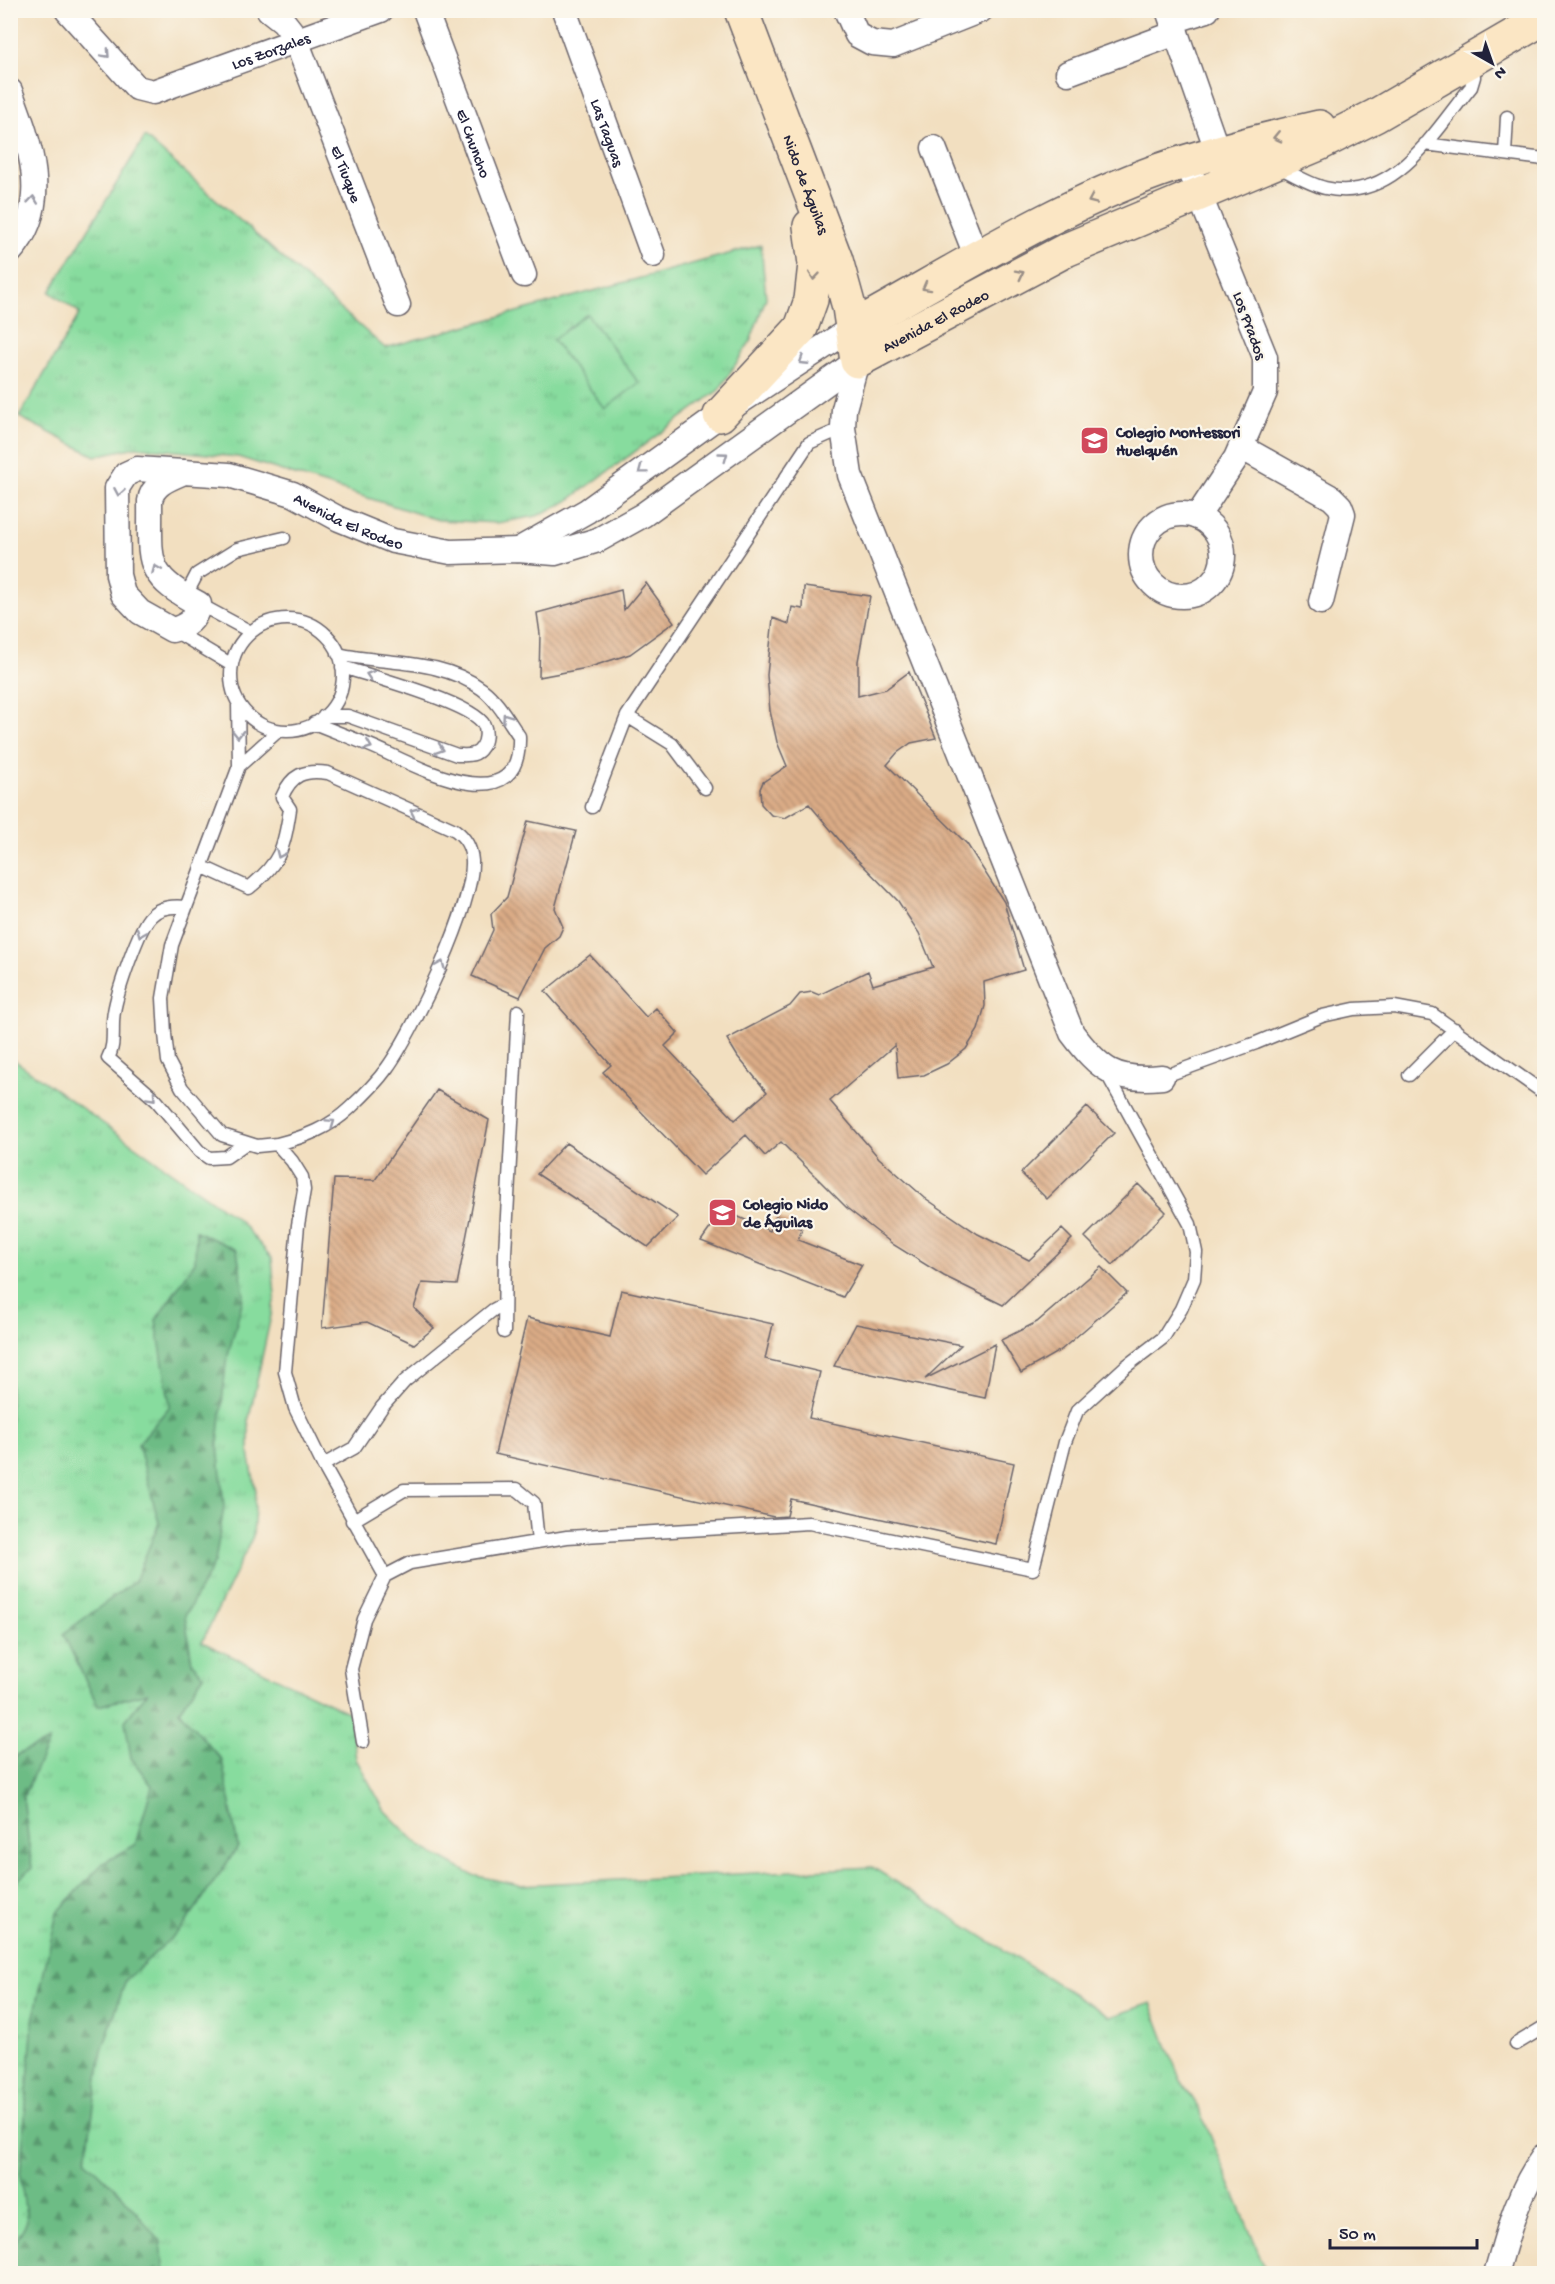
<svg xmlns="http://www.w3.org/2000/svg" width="1555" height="2284" font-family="'Gochi Hand',sans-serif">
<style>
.grass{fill:url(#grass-tufts);stroke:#547f6c;stroke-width:1.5}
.forest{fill:url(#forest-firs);stroke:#486f60;stroke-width:1.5}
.park{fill:#87dc9e;stroke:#547f6c;stroke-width:1.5}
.building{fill:url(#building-back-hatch)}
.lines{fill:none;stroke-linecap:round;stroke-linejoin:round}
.lane-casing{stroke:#6b646a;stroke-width:15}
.street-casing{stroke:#6b646a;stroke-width:27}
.secondary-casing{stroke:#6b646a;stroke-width:36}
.lane{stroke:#fff;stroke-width:12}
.street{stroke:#fff;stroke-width:24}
.secondary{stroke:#fbe6c4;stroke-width:33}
.oneway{stroke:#9c9ca7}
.oneway2{stroke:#998e86}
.labels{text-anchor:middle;stroke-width:4.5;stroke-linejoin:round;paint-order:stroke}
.street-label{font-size:16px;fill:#22223b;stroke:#fbf7ec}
.poi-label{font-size:16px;font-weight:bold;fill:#22223b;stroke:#fbf7ec;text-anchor:start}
</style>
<defs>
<pattern id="grass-tufts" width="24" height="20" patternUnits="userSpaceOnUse" patternTransform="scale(1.5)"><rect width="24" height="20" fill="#87dc9e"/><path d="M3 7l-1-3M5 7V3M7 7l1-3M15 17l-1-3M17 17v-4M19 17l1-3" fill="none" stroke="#74bc89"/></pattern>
<pattern id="forest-firs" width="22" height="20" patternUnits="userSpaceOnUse" patternTransform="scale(1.5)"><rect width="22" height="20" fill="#6dbc85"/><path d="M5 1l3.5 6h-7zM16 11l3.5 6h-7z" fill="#59986e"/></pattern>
<pattern id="building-back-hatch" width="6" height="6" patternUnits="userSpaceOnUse" patternTransform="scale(1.5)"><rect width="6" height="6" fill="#dbac86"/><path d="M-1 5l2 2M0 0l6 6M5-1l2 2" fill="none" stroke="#b18c6f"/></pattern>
</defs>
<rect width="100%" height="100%" fill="#fbf7ec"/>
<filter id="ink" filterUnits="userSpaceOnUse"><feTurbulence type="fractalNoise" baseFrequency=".0167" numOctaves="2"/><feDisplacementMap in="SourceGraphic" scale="12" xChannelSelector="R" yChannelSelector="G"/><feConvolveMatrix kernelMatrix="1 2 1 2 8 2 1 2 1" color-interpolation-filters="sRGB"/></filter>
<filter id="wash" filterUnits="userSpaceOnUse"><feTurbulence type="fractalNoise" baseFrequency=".008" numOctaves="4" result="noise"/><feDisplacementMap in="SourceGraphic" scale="24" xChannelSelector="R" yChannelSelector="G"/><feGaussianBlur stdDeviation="1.35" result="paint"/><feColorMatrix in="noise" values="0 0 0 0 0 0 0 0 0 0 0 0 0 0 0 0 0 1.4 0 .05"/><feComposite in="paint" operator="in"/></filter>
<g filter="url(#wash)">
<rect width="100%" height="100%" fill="#f2dfc0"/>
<!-- grass -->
<path class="grass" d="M145,137L385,348L761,245L766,298L750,342L719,390L566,502L537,516L497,523L438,520L238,457L136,447L95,456L19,417L80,313L50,292Z
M10,1057L239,1220L272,1258L275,1297L249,1418V1453L256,1491L253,1536L202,1642L350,1713L356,1759L385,1811L420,1846L472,1875L520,1885L872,1867L1110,2017L1151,2003L1180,2079L1199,2108L1267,2273H11Z"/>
<!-- forest -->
<path class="forest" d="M196,1231L237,1250L244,1295L226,1363L218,1445L224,1507L215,1562L185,1616L192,1663L204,1675L179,1711L222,1760L238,1847L183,1927L126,1980L102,2051L86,2160L121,2194L161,2242L164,2273H11V2250L27,2221L20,2176L33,2021L57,1913L103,1863L135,1845L152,1786L131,1758L125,1721L147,1693L98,1706L63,1634L135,1581L159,1523L138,1444L170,1406L156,1320L195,1262Z
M49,1741L23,1797L32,1868L11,1886V1763L18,1754Z"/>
<!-- park -->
<path class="park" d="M587,314L639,383L605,409L553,340Z"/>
<g id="blocks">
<!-- building -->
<path class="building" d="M646,583L674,622L630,654L587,668L539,677L540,634L537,613L621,590L624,610Z
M804,587L870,596L858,661V696L886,689L909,672L936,738L911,743L897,753L887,765L967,844L1004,902L1024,970L984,982L985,1006L978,1030L966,1049L947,1064L924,1075L898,1078L895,1045L830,1101L879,1158L925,1198L978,1234L1029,1260L1062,1229L1072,1239L1003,1305L944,1276L894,1245L848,1209L781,1142L765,1156L746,1135L702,1175L603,1072L611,1065L545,991L590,955L646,1017L656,1008L678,1033L665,1046L735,1120L767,1092L738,1057L727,1039L790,1006L800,994L812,992L819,995L868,971L873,985L933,967L919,933L898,901L847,849L809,804L785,818L771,815L761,804L760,789L763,782L787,766L777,742L770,711L767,675L773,618L789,624L792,607L803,609Z
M528,821L576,831L555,908L563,927L559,936L545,948L520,997L472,976L493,930L491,914L507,897Z
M437,1090L489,1120L457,1285L422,1283L414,1308L434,1328L414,1344L367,1322L322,1328L334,1179L375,1180Z
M1087,1107L1114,1133L1047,1199L1021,1173Z
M566,1143L678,1217L648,1247L537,1174Z
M1138,1184L1166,1212L1113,1265L1085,1237Z
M723,1210L770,1231L776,1216L802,1229L798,1240L862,1265L843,1297L701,1241Z
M1101,1267L1127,1293L1061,1350L1021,1373L1001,1340L1037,1322Z
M621,1290L773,1324L765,1359L820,1372L809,1418L1014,1463L996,1544L791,1499L787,1516L774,1517L495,1454L527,1318L610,1337Z
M856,1324L961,1345L925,1379L995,1344L985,1398L834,1366Z"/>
</g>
</g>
<g filter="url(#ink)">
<use href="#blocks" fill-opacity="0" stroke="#6b646a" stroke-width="1.5"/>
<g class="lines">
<defs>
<path id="lane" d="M1425,144L1544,159
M1505,154L1507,117
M1279,167C1293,174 1309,184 1325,188C1394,204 1434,132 1471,87L1474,77L1473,63
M185,597L197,574L237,549L284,538
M199,604L251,632
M231 675a56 56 0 1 1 112 0a56 56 0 1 1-112 0Z
M173,630L232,665
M238,703L239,766L172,945L163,998L165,1034L168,1061L182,1088L222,1135L257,1146L277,1144L292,1161L302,1177L304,1190L298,1225L285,1372L295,1408L323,1465L385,1576
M324,716H348L457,755C467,755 476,757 482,747C486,742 487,731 484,725C473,703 368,675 342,667
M314,723C338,733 364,742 387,753C429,773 522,819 519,736C508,720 497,700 482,689C440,658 387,665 338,654
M239,766L278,731
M705,788L672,744L627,716L809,443L843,428
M592,807L627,716
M201,866L249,888C281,862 284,848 290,809L282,797C291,775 304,769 328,773L455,830C466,838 471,847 472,861C474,904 414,1031 387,1068C377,1082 363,1096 350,1108C329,1128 305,1137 277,1144
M186,907C174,906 160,906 151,916C139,927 117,993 114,1012C111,1027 116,1044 108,1058L156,1100L199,1151L209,1158L226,1157L246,1143
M1409,1075L1455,1029
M1162,1077L1256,1043L1322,1016L1354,1009L1394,1007L1432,1014L1544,1093
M504,1332L505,1253L518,1011
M323,1465L354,1448L382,1407L405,1381L493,1310L504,1304
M352,1521L404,1490L517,1489L534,1503L538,1542
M363,1742L351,1669L364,1619L385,1576L410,1563L567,1537L809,1523L1033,1569L1065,1442L1077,1411L1125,1367L1163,1338L1181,1309L1194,1279L1196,1252L1190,1224L1106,1072
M1516,2044L1544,2027"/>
<g id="street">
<path id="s1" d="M67,10L137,88L153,92L381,10"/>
<path id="s2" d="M269,10L283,21L294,35L398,305"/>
<path id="s3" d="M425,10L524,275"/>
<path id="s4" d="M564,10L653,255"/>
<path d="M846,10L857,35L872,43L893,45L981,10"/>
<path d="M1168,10L1223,167"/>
<path d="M1172,21L1207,10"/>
<path d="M1068,73L1176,33"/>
<path d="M10,91C30,144 53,205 10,252"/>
<path d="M934,148L977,258"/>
<path d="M1186,162L1265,357V392L1236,458L1197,517"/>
<path d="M857,361L844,409L843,428L850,475L1072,1033C1100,1070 1115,1082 1162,1077"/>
<path d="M1241,447L1332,498L1340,506L1343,514L1321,602"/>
<path id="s5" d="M184,472C170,478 152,484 150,501C151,561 142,574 199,604C195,620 188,626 172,630L140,612L123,594L118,575L117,488L126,474L137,469L229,475L293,494L339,519L393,541L451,552L518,550L555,553L598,540L643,515L857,361"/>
<circle cx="1182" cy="555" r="41"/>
<path d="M518,550L587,511L720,415L852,328"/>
<path d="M1496,2274C1508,2232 1518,2191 1544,2156"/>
</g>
<g id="secondary">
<path id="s6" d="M741,10L836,260L849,307L857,361L1066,250L1319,144L1375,116L1544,18"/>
<path d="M852,328C952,273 1052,209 1160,170C1212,152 1266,139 1319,127"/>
<path d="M720,415L801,328L811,300L815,264L810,226"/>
</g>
</defs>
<!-- lane casing -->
<use href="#lane" class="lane-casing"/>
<!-- street casing -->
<use href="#street" class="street-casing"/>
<!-- secondary casing -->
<use href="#secondary" class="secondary-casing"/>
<!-- lane -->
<use href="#lane" class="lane"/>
<!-- street -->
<use href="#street" class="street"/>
<!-- secondary -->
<use href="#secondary" class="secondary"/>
</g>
<!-- one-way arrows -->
<defs><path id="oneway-chevron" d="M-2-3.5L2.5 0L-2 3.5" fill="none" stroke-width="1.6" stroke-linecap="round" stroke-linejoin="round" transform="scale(1.5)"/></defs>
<g class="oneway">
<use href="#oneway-chevron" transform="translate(106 54) rotate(47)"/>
<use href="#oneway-chevron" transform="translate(33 200) rotate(-84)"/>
<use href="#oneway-chevron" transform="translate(803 361) rotate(147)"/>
<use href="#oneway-chevron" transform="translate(724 456) rotate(-36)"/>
<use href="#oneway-chevron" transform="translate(642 470) rotate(143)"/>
<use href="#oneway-chevron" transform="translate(119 492) rotate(100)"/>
<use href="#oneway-chevron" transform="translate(156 569) rotate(-113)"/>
<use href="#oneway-chevron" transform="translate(370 675) rotate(-162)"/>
<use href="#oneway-chevron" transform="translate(506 717) rotate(-125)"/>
<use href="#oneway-chevron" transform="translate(238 734) rotate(89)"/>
<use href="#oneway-chevron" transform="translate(368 746) rotate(22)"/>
<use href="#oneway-chevron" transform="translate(440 749) rotate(19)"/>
<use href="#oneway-chevron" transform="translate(414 812) rotate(-156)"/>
<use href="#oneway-chevron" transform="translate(280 854) rotate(114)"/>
<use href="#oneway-chevron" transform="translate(141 933) rotate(112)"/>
<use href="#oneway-chevron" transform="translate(441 965) rotate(-67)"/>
<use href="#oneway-chevron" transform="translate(152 1097) rotate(47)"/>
<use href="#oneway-chevron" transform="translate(331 1123) rotate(-35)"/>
</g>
<g class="oneway2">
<use href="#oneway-chevron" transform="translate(1277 137) rotate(167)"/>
<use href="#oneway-chevron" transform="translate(1092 200) rotate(156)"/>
<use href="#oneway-chevron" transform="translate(1020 274) rotate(-27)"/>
<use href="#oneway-chevron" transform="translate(814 276) rotate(96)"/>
<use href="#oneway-chevron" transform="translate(926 287) rotate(151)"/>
</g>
</g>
<!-- icons -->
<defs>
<symbol id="school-square" viewBox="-11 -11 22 22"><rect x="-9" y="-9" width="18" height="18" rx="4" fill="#d1495b" stroke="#fbf7ec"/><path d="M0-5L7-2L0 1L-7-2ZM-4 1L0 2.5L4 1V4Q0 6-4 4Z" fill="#fff"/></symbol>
</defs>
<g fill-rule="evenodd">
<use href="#school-square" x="1078" y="424" width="33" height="33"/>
<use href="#school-square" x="706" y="1196" width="33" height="33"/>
</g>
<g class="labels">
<!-- street labels -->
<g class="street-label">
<text dy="6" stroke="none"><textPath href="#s1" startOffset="246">Los Zorzales</textPath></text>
<text dy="6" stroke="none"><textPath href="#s4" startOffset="130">Las Taguas</textPath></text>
<text dy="6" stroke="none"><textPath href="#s3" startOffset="142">El Chuncho</textPath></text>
<text dy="6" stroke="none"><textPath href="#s2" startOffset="184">El Tiuque</textPath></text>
<text dy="6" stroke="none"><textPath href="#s6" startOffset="186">Nido de Águilas</textPath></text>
<text dy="6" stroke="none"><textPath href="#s6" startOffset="459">Avenida El Rodeo</textPath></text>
<text transform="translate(1251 325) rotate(70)" y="6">Los Prados</text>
<text dy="6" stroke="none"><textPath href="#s5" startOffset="630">Avenida El Rodeo</textPath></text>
</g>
<!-- poi labels -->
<g class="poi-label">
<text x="1116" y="437">Colegio Montessori<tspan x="1116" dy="18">Huelquén</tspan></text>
<text x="743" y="1209">Colegio Nido<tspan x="743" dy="18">de Águilas</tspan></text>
</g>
</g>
<!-- margin -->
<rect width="1555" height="2284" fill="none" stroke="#fbf7ec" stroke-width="36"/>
<!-- north arrow -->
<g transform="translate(1492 63) rotate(140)" stroke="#fbf7ec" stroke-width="4.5" paint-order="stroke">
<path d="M0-4.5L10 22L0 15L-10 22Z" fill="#22223b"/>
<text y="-9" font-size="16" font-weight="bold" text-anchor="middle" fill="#22223b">N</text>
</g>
<!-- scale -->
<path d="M1330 2239v9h147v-9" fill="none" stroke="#22223b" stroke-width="3"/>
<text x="1339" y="2239" font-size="18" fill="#22223b" stroke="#fbf7ec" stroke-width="4.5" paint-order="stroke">50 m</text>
</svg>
